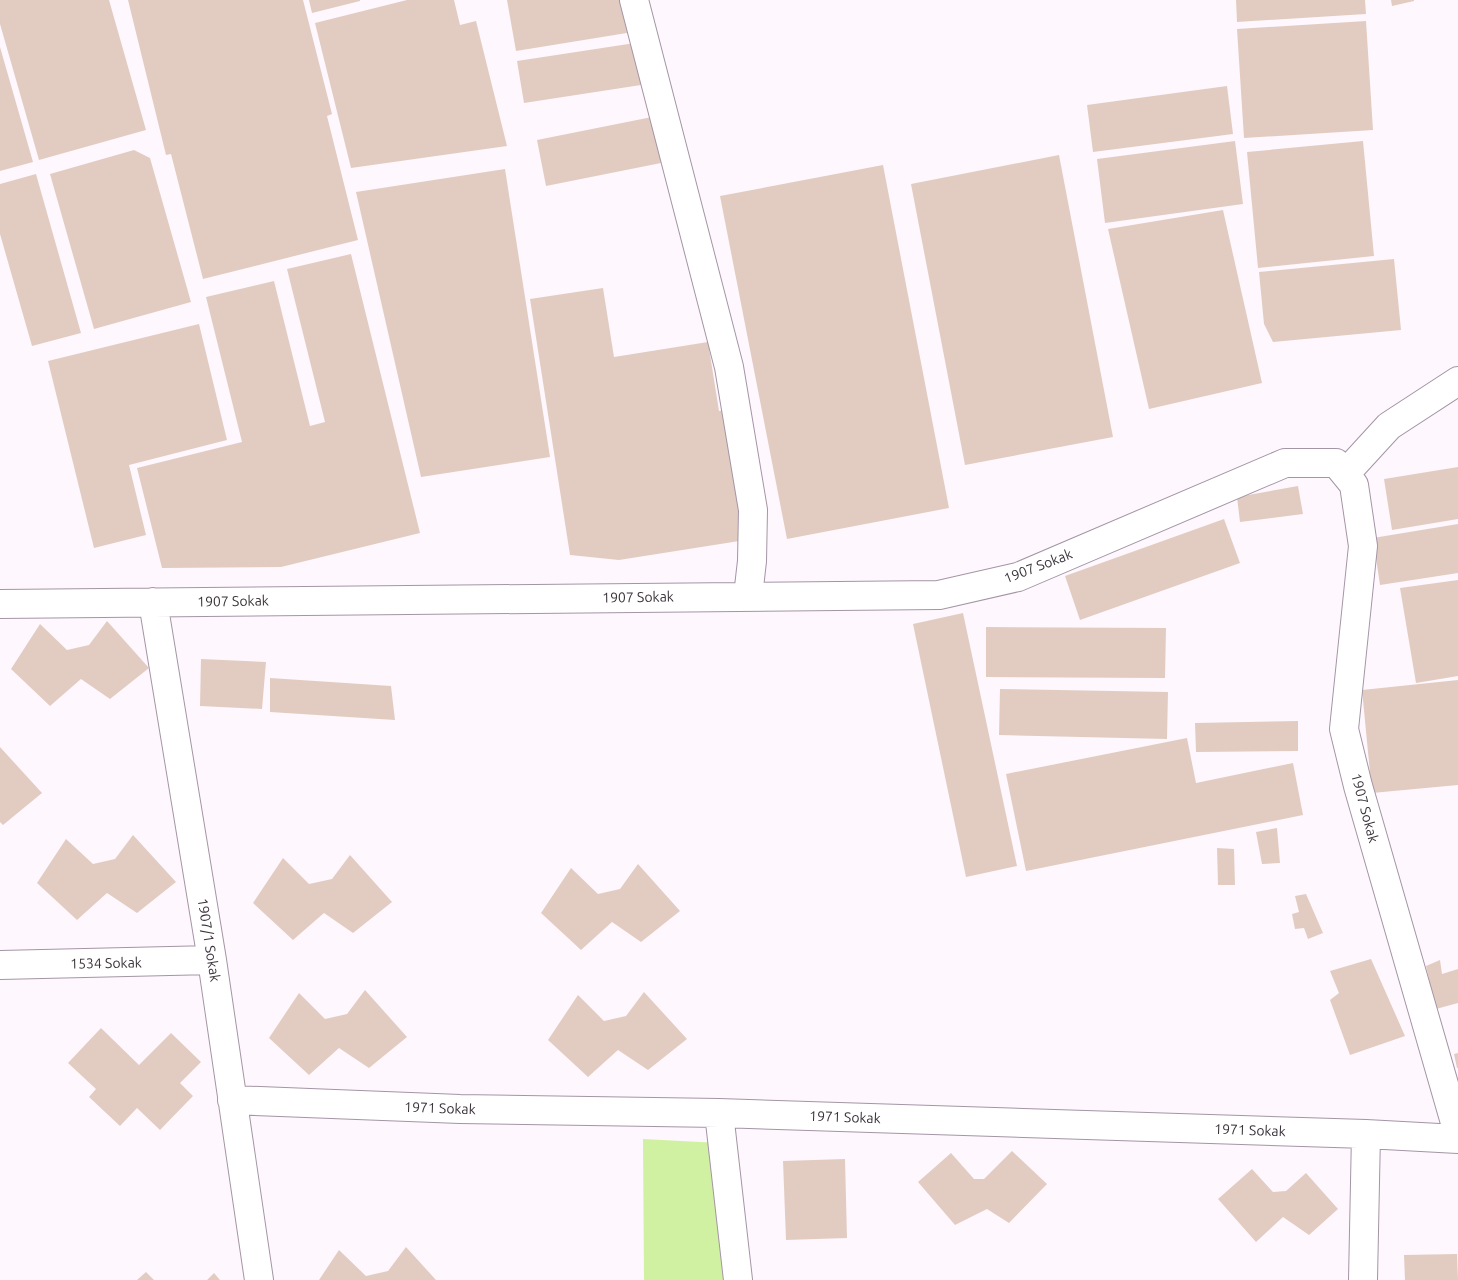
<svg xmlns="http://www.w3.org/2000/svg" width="1458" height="1280" font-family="Ubuntu,sans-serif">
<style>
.green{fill:#d0f1a1}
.building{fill:#e2ccc1}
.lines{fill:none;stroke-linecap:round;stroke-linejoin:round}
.street-casing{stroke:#a495a5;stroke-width:30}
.street{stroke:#fff;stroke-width:28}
.labels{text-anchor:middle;stroke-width:5;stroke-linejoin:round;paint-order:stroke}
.street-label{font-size:14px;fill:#393339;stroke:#fff}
</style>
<rect width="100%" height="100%" fill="#fef7fe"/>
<!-- green -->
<path class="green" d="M643,1139L720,1143L729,1280H644Z"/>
<!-- building -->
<path class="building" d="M0,0H109L146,130L39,160L0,24Z
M128,0H303L332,114L327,116L358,240L203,279L171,154L166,155Z
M309,0H360V1L312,13Z
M407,0H454L460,25L476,21L507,146L351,168L315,23Z
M507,0H628L633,32L516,51Z
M1236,0H1365L1366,14L1237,22Z
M1391,0H1414V1L1392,6Z
M1366,21L1373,130L1244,138L1237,29Z
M635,43L641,85L524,103L517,61Z
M0,47L33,162L0,171Z
M1227,86L1233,134L1093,152L1087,105Z
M652,117L661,163L546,186L537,140Z
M1235,141L1243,204L1105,223L1097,159Z
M1363,141L1374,256L1258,268L1247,152Z
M134,150L150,158L191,302L94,329L50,174Z
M1059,155L1113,437L965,465L911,184Z
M883,165L949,508L787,539L720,196Z
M505,169L550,457L421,477L356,192Z
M36,174L81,333L32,346L0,234V184Z
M1223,210L1262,383L1149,409L1108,229Z
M351,254L420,533L281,567L162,568L137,468L242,442L206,297L274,281L310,426L325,422L287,269Z
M1394,259L1401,330L1273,342L1264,324L1259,272Z
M603,288L614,357L708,342L719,411L731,409L752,539L619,560L570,555L530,299Z
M199,324L227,440L129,465L146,535L94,548L48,361Z
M1458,467V519L1392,530L1384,479Z
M1298,486L1303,514L1240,522L1237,497Z
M1224,519L1240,563L1080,620L1065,576Z
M1458,524V573L1380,585L1373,538Z
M1458,580V676L1416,683L1400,588Z
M963,613L1017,866L966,877L913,624Z
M107,621L149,668L110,699L81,679L50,706L11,669L40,624L67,650L89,645Z
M986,627L1166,628L1165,678L986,677Z
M201,659L266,662L262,709L200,706Z
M270,678L391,686L395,720L270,712Z
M1458,680V785L1372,793L1362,690Z
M1000,689L1168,692L1167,739L999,735Z
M1298,721V751L1196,752L1195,723Z
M1187,738L1196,783L1293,763L1303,815L1026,871L1006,774Z
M0,747L42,793L3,825L0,822Z
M1277,828L1280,863L1262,864L1256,832Z
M133,835L176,882L137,913L107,893L77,920L37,883L66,839L93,864L115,859Z
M1217,848L1234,849L1235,885H1218Z
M350,855L392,902L353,933L324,913L293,940L253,903L283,858L309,884L332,879Z
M638,864L680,911L641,942L612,922L581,950L541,913L571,868L598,894L620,889Z
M1306,894L1323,933L1308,939L1304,928L1295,929L1292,914L1299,912L1295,896Z
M1371,959L1405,1036L1350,1055L1330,1000L1339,993L1330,971Z
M1440,960L1442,974L1458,969V1003L1436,1009L1426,966Z
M365,990L407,1037L369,1068L339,1048L309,1075L269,1038L299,993L325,1019L347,1014Z
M644,992L687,1039L648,1070L618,1050L588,1077L548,1040L578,995L604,1021L626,1016Z
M101,1028L139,1065L171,1033L201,1062L180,1083L193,1096L160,1130L137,1108L120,1126L89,1097L96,1089L68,1063Z
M1458,1053V1068H1457L1454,1054Z
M1012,1151L1047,1184L1009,1223L987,1209L955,1225L918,1182L951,1153L974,1179H984Z
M845,1159L847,1238L786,1240L783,1161Z
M1252,1169L1273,1192L1286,1191L1306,1173L1338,1209L1309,1235L1283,1217L1256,1242L1218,1199Z
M406,1247L436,1280H319L339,1250L366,1276L388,1271Z
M1457,1254L1458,1280H1405L1404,1255Z
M146,1272L154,1280H137Z
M214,1273L220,1280H207Z"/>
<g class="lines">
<defs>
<path id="street" d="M634,0L729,367L753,510L752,561L748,596
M1345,474L1389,426L1458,381
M153,602L212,960L259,1280
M0,604L939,595L1018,577L1285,463H1336L1354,485L1363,546L1344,729L1358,786L1458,1133
M0,965L212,960
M232,1100L460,1109L719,1113L1366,1134L1458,1139
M719,1113L738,1280
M1363,1280L1366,1134"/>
</defs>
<!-- street casing -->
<use href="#street" class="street-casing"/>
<!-- street -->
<use href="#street" class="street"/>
</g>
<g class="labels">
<!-- street labels -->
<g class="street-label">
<text transform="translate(1038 566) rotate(-21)" y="5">1907 Sokak</text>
<text transform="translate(638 597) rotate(-1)" y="5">1907 Sokak</text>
<text transform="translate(233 601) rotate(-1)" y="5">1907 Sokak</text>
<text transform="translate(1365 808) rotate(75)" y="5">1907 Sokak</text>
<text transform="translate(209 940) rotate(81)" y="5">1907/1 Sokak</text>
<text transform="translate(106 963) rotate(-1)" y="5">1534 Sokak</text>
<text transform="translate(440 1108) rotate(2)" y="5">1971 Sokak</text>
<text transform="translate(845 1117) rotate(2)" y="5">1971 Sokak</text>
<text transform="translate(1250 1130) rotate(2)" y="5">1971 Sokak</text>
</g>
</g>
</svg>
